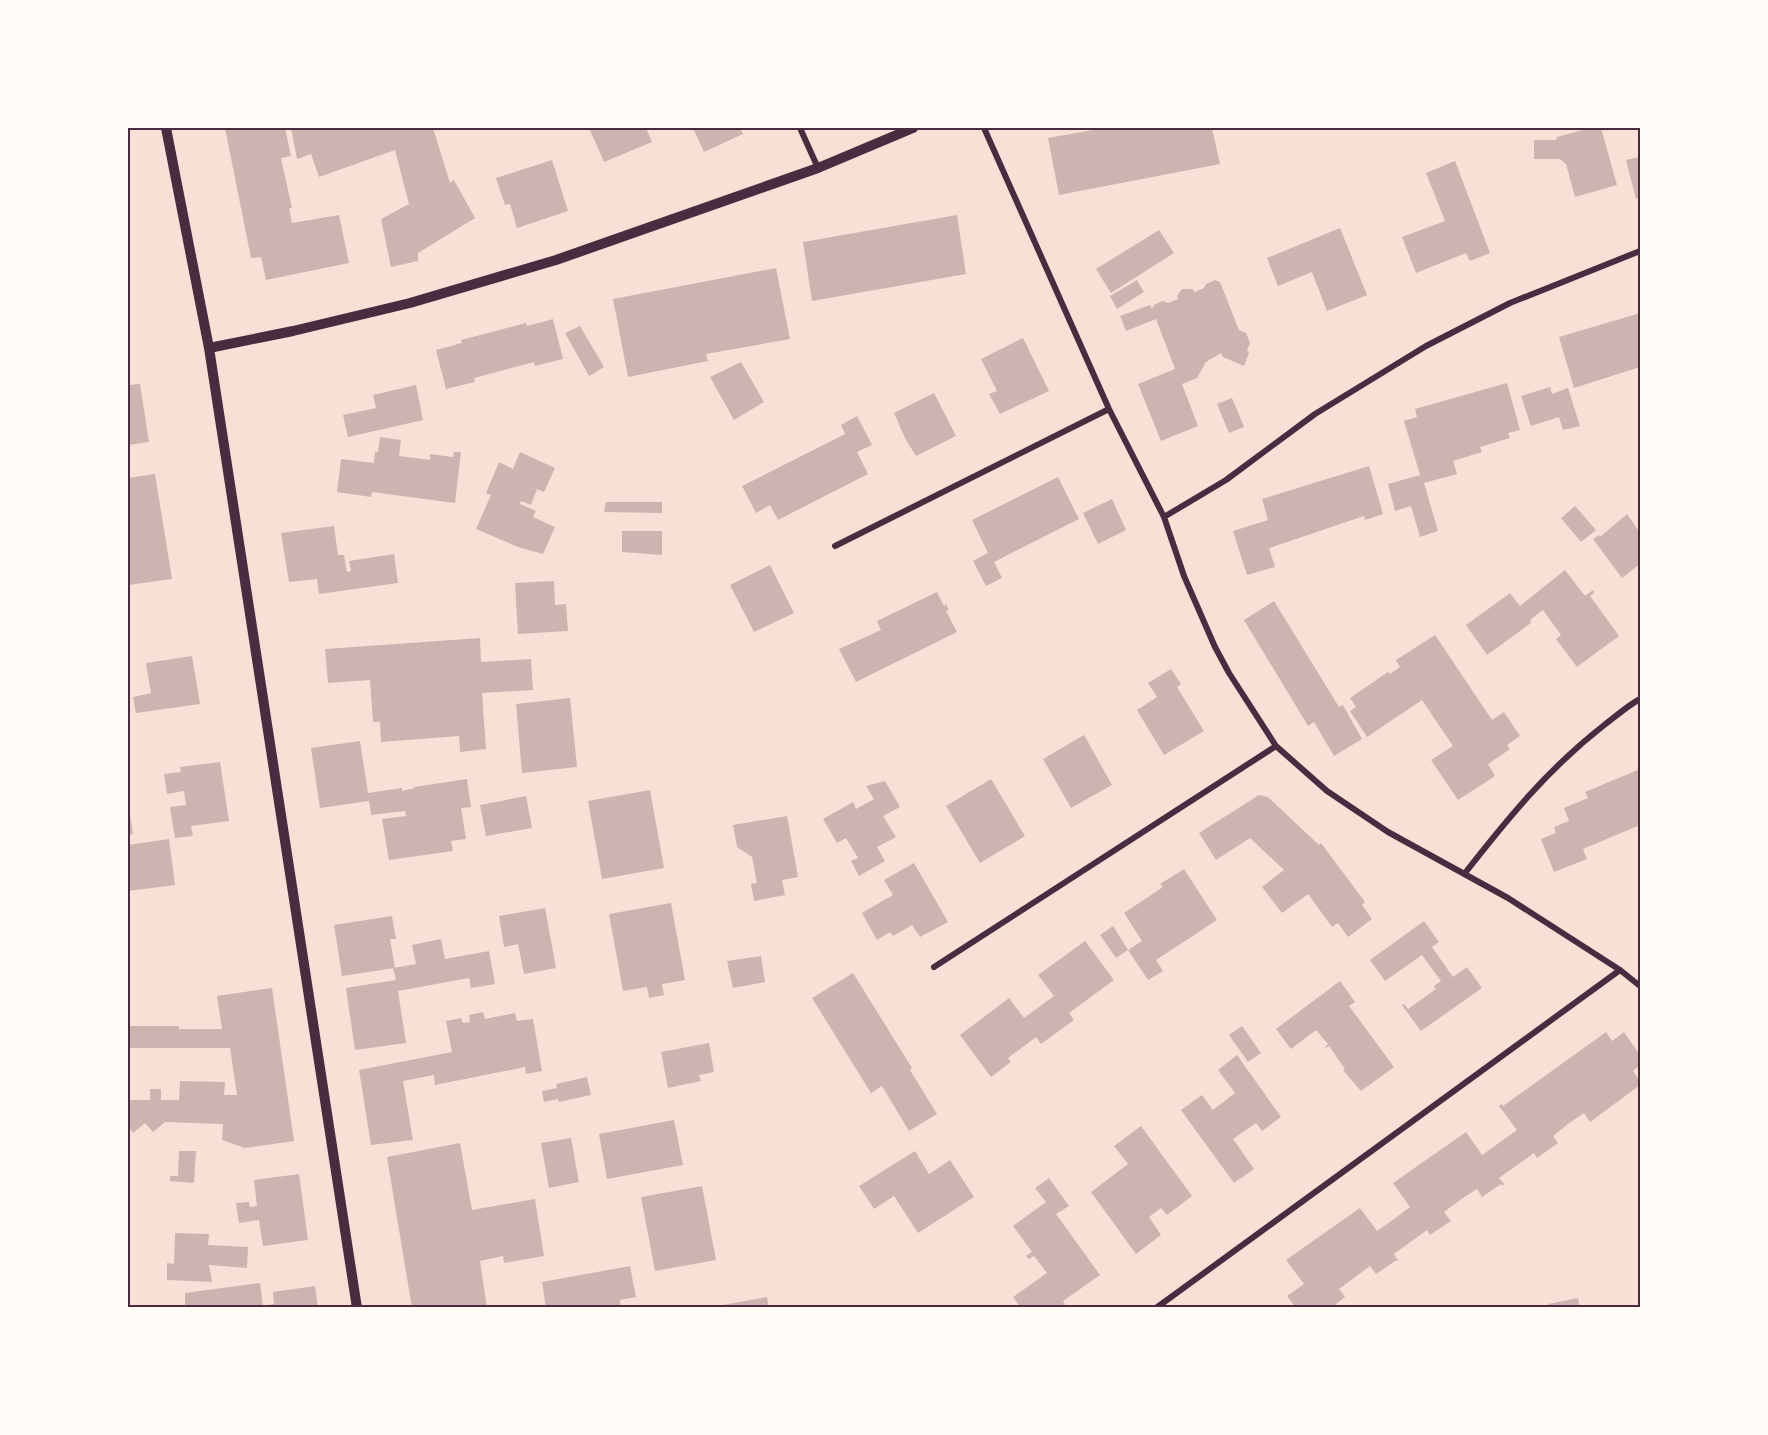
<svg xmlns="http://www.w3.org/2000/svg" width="1768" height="1435" font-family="Helvetica,sans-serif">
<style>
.building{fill:#ccb4b1}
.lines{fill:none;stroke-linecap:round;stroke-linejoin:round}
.minor{stroke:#4a2c40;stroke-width:6}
.tertiary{stroke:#4a2c40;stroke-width:10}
.neatline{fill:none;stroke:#4a2c40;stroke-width:2}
</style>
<rect width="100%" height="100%" fill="#f7e1d7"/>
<!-- building -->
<path class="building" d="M225,128H285L291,156L281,158L292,208H289L292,223L339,215L349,263L266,280L261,257L251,258Z
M291,128H433L450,183L454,180L475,218L418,253V261L391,267L381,219L409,204L395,150L319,177L311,154L297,159Z
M589,128H646L652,142L604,162Z
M693,128H740L743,134L704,152Z
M1104,128H1212L1220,164L1059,195L1048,138Z
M1590,128H1601L1617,185L1575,197L1566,164L1560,159H1534V140H1556L1557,137Z
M1640,157V198L1636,199L1626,160Z
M552,160L568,211L517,228L510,204L505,205L496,178Z
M1455,161L1490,253L1470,261L1466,253L1416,273L1402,237L1445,221L1426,173Z
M957,215L966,274L812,301L803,242Z
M1340,228L1367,295L1327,311L1312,272L1278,286L1267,258Z
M1159,230L1174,253L1111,293L1096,269Z
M776,268L790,339L706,354L708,361L628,377L613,299Z
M1137,280L1144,292L1117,309L1110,296Z
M1215,280L1220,282L1239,330L1246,333L1250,343L1247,350L1249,353L1244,366L1223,357L1221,353L1206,362L1197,378L1182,384L1198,426L1161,441L1138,384L1175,369L1156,319L1126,331L1120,316L1150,305L1152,309L1154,305L1163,301L1168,303L1178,299L1177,296L1182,289H1193L1194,292L1204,288L1206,284Z
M1640,313V367L1574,388L1559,337Z
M553,319L563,359L535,366L534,362L474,378L475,382L446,389L436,350L462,343L461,340L526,323L527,326Z
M580,326L604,367L589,376L565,333Z
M1023,338L1049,391L1000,414L989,394L997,391L981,359Z
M741,362L764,402L734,420L710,377Z
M1507,383L1520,430L1508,433L1510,438L1480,447L1482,452L1453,461L1457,474L1424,483L1438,531L1420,537L1411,506L1395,511L1388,484L1420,475L1404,421L1417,417L1415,409Z
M140,384L149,442L128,445V385Z
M416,385L423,420L348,437L343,415L376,408L373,395Z
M1550,387L1552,394L1568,388L1580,426L1563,430L1559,417L1531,426L1521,396Z
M934,393L956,436L916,456L906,440L894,413Z
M1232,398L1244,427L1229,433L1217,404Z
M857,416L872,445L857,452L868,474L778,520L770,505L756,513L742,486L845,434L841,425Z
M380,437L401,440L399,456L430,460V454L453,457L454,452H461L455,503L372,492L371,497L337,492L341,459L374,463L375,452H378Z
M520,452L555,468L544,492L537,489L531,505L521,501L520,504L536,511L533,517L555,527L543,554L518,547L476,529L491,495L486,493L499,462L513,469Z
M1369,466L1383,514L1365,520L1364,516L1269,548L1275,567L1247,575L1233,531L1268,520L1262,499Z
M155,474L172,579L128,585V478Z
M1058,477L1079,519L994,562L1002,578L986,586L973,561L988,553L972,520Z
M1112,499L1126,530L1098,544L1083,513Z
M606,502H662V513L604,512Z
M1575,506L1596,530L1581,542L1561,518Z
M1627,514L1640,533V564L1622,578L1593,539L1599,535L1600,537Z
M334,526L338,555H344L347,572L351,571L349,561L394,554L398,583L319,594L317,579L289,582L281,533Z
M622,531H662V555L622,552Z
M770,565L794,613L754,632L730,585Z
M1565,570L1585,596L1593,590L1594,593L1590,596L1619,636L1577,667L1556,639L1561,635L1543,610L1530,620L1531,623L1487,655L1466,625L1510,593L1520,606Z
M554,581L555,605L566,604L568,631L518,634L515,583Z
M937,592L944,606L946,604L949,610L946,611L957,632L856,682L839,649L881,630L877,621Z
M1274,601L1339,707L1343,705L1362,739L1334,756L1314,722L1308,726L1244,620Z
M1435,635L1492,720L1504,712L1520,736L1507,745L1510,749L1488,764L1495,776L1458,800L1431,760L1453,746L1422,700L1367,737L1350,711L1356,707L1350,698L1388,672L1390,674L1400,667L1396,660Z
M480,638L481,662L531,659L533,690L482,693L486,749L460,752L459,736L381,742L380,722H373L370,680L328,683L325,649Z
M192,656L200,704L136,713L133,697L151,693L146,663Z
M1171,669L1181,684L1177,687L1204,731L1164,755L1137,710L1157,697L1148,683Z
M570,698L577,767L522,773L516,704Z
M1084,735L1112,785L1071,808L1043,759Z
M360,741L368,793L402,788V791L415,788L414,787L467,779L471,807L461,808L466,839L451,841L453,851L389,860L382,819L406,816L405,811L371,815L369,801L320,808L311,748Z
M220,762L229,821L191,826L193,836L175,838L170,807L186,805L184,791L167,794L164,774L181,772L180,767Z
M1640,769V825L1583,849L1587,859L1554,872L1541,839L1556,833L1554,827L1569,821L1564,808L1588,798L1585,792Z
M991,779L1025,836L980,863L946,806Z
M885,781L900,807L883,816L896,837L877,847L885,861L859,876L851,861L858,858L846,838L837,843L823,819L853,802L856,809L874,799L866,786Z
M650,790L664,868L602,879L588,801Z
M1259,795L1268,797L1319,845L1321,843L1365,902L1362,905L1372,919L1348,937L1338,923L1332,927L1308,894L1282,913L1262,887L1284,870L1250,838L1216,860L1199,833Z
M526,796L532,828L486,836L480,805Z
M128,801L133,834L128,835Z
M787,816L798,877L782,880L785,895L754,901L751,884L757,883L752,857L737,847L733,825Z
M169,839L175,885L128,891V845Z
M914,863L948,922L920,937L912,925L893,936L890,932L877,940L862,913L893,895L884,880Z
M1184,869L1217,920L1156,960L1163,971L1148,980L1128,950L1142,941L1124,913L1163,887L1160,884Z
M671,903L685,980L662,984L664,995L649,998L647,987L623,991L609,914Z
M545,908L556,968L524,974L518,944L504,947L499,916Z
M392,916L396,939H390L395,968L342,976L334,925Z
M1424,921L1439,942L1432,947L1453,977L1467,967L1482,988L1421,1031L1402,1005L1404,1004L1408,1009L1436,989L1434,986L1441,981L1422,955L1385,981L1370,960Z
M1113,926L1128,950L1116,958L1100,935Z
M441,939L445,959L489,951L495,984L471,988L469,978L398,991L406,1043L355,1050L346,988L396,980L393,968L416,964L412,945Z
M1085,941L1114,980L1069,1013L1074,1020L1041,1044L1036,1037L1008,1058L1011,1062L991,1077L960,1035L1009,998L1024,1018L1054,996L1038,975Z
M761,956L765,982L733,988L727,961Z
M853,973L912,1068L910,1070L937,1114L909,1131L882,1086L871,1093L812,998Z
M1340,981L1355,1002L1349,1006L1394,1067L1361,1091L1343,1070L1345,1069L1329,1046L1324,1049L1328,1044L1316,1030L1291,1049L1276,1029Z
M272,988L294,1141L245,1148L222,1140L223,1124L165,1122L153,1132L145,1123L133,1133L128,1126V1100H150V1089H161V1100H179L180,1081L225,1082L224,1095H237L230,1048H128V1026H179V1029H222L217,996Z
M483,1012L485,1019L515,1013L517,1021L533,1019L542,1071L526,1074L525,1067L435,1085L434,1075L403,1081L413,1140L371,1145L359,1070L452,1052L446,1021L461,1018L463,1023L470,1022L469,1015Z
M1242,1026L1261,1053L1248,1062L1229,1035Z
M1606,1032L1612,1041L1624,1032L1640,1055V1065L1633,1071L1640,1081V1085L1590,1122L1584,1113L1568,1124L1553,1136L1558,1143L1537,1158L1534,1153L1499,1178L1504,1184L1502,1186L1501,1184L1482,1197L1477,1189L1460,1200L1444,1212L1451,1221L1430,1235L1427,1230L1394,1254L1398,1261H1395L1376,1274L1370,1266L1339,1289L1345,1297L1331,1308H1296L1287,1296L1304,1284L1286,1260L1360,1208L1377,1231L1394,1219L1410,1207L1393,1183L1466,1132L1482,1155L1517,1130L1499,1106L1502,1104L1503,1106Z
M709,1043L714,1072L699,1075L701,1081L668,1088L661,1052Z
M1237,1055L1281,1117L1262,1131L1256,1123L1233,1139L1254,1169L1234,1183L1181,1110L1202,1095L1213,1110L1235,1093L1218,1070Z
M587,1077L591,1095L559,1102L558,1099L544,1102L542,1091L557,1088L556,1084Z
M674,1120L683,1165L607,1179L599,1134Z
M1141,1126L1192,1196L1167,1215L1161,1208L1149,1217L1161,1235L1136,1254L1091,1192L1128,1164L1114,1146Z
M571,1138L579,1182L549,1188L541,1143Z
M460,1143L472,1210L535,1199L544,1256L504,1263L503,1256L480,1261L487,1308H412L387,1157Z
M179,1151H196L194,1183L170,1181V1176H178Z
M915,1151L929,1174L950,1160L974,1197L918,1233L894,1196L874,1209L859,1186Z
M299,1174L308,1240L263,1246L259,1220L239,1223L236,1203L249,1202L250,1207L257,1206L254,1180Z
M1049,1178L1069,1206L1056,1214L1100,1275L1063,1301L1065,1305L1061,1308H1021L1013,1297L1047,1273L1034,1256L1029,1259L1026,1256L1032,1252L1013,1226L1046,1202L1035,1188Z
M702,1186L716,1260L655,1271L641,1197Z
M175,1233L209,1234L208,1245L248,1247L247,1268L209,1265L212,1282L167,1280V1263L174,1264Z
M630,1266L636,1297L620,1300L621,1308H546L542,1282Z
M260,1283L263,1306L274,1304L273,1292L315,1286L318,1308H185V1293Z
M767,1297L769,1308H717V1306Z
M1578,1298L1580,1308H1549L1548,1304Z"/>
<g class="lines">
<!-- minor -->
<path class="minor" d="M800,128L818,168
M984,128L1109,409L1164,517L1184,576L1215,647L1229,673L1276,746L1327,791L1388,832L1508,898L1620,970L1640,986
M1164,517L1226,480L1315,414L1426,346L1510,303L1640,251
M835,546L1109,409
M1465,873C1508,818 1548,769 1603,726C1615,717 1627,706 1640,699
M934,967L1276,746
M1156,1308L1620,970"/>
<!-- tertiary -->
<path class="tertiary" d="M166,128L209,348L357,1308
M209,348L293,331L410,303L556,260L818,168L913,128"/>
</g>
<!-- border -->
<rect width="1768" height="1435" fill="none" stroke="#fffaf5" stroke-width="258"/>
<rect x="129" y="129" width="1510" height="1177" class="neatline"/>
</svg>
